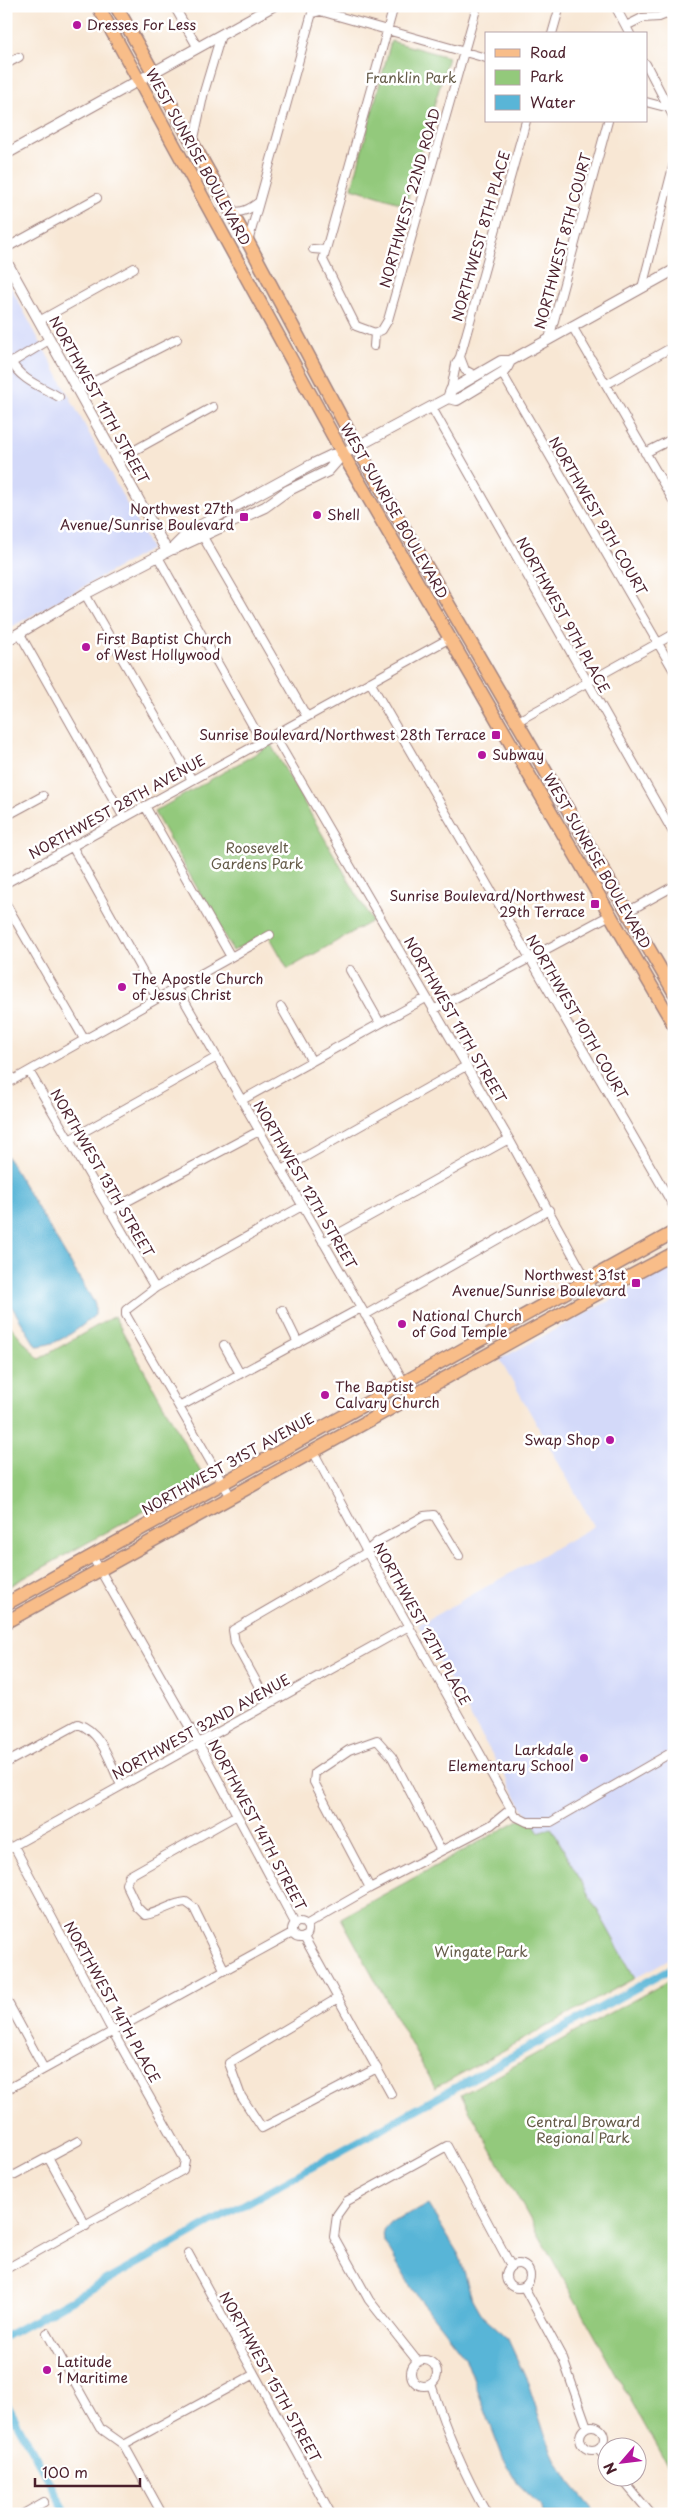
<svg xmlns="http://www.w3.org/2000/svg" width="680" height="2520" font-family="'Playpen Sans',sans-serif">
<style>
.built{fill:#d3d9f9}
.green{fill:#93c97b;stroke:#6e7453}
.water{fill:#59b5d7;stroke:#526a81}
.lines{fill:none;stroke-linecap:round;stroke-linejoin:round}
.canal{stroke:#59b5d7;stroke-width:8}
.minor-casing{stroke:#a18380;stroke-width:10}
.tertiary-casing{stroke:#a18380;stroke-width:12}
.primary-casing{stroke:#a18380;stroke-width:15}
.minor{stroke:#fff;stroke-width:8}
.tertiary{stroke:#fff;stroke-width:10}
.primary{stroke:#f8bd89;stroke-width:12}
.poi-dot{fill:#b5179e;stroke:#fff;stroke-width:2}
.labels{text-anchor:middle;stroke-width:5;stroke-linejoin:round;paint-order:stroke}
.poi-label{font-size:14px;fill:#4a1f2b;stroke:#fff;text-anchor:start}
.park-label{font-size:14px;fill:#645a47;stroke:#fff}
.street-label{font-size:14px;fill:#4a1f2b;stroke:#fff}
</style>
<rect width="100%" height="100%" fill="#fff"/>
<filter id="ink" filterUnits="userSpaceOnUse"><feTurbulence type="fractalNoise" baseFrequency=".02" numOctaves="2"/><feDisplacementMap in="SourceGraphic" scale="10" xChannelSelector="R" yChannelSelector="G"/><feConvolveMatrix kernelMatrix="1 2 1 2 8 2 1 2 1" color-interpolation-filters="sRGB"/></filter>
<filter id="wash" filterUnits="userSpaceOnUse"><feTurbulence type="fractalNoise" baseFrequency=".0096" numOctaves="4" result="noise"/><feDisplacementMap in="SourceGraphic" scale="20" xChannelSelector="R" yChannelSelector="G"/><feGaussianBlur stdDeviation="1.12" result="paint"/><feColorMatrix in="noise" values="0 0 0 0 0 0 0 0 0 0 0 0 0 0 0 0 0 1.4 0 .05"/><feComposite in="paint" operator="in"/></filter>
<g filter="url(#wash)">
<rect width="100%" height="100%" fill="#f8e7d4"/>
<!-- built -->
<path class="built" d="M6,278L151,549L6,630Z
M674,1266V1956L635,1978L551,1827L539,1833L524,1810L418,1625L594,1526L500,1359Z"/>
<!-- green -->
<path class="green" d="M391,41L448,57L406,205L352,188Z
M271,745L372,921L288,969L267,932L233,951L154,812Z
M114,1316L204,1478L6,1588V1321L39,1359Z
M528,1815L539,1832L551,1827L635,1978L435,2088L341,1918Z
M674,1978V2478L461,2095Z"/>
<!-- water -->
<path class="water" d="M6,1155L95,1304V1315C79,1329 57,1346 36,1346L12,1307L6,1303Z
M428,2205L459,2255L472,2299L480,2313L507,2337L528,2383L545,2435L557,2461L570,2482L597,2514H543L542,2507L518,2484L503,2458L465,2357L412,2289L384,2241L383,2230L390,2222Z"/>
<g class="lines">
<!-- canal -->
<path class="canal" d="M6,2336L674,1967
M6,2403L67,2514"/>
</g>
</g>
<g filter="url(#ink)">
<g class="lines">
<defs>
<path id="minor" d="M174,6L198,48
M615,6L630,34
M626,26L642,18L659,17L674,11
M552,34L560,6
M6,64L19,57
M646,64L674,118
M646,102L669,108
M193,143L204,92L221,35
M230,211C241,214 250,209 259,202
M248,242L312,13L320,11L486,58
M6,248L97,198
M313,249L325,250
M642,288L674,163
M39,321L134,268
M572,326L674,502
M375,333L356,326L323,260L394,6
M375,333L382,330L388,320L477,6
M549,339L608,121
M374,346L375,333
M460,357L465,370L476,376
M11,361C20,380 42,387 59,397
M6,366L49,340
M502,373L674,671
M607,384L674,346
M77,390L177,339
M451,390L456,364L460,357L526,121
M432,408L674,834
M645,453L674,438
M117,460L213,407
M203,537L307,717
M158,557L262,742
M85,594L192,780
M20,634L124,818
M370,682L674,1207
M518,721L674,634
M274,735L509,1139L595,1295
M145,806L231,957
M6,816L43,796
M72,846L157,998
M6,883L450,638
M6,904L84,1039
M627,912L674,886
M350,970L380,1023
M177,988L400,1375L409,1397
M281,1007L311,1060
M433,1010L612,914
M6,1069L13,1080
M29,1071L155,1288
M6,1084L270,935
M242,1100L426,998
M69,1140L217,1057
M282,1170L466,1066
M109,1211L259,1131
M323,1242L509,1139
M282,1310L298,1343
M365,1315L549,1210
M224,1345L240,1374
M179,1407L361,1308
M313,1451L367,1552L515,1816L527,1822H551L674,1751
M231,1497L126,1315V1310L155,1288L302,1206
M92,1556L198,1742L295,1923
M268,1703L235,1643L233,1630L364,1554L377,1542L424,1516L434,1515L459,1556
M6,1763L78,1724C103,1732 110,1764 121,1785
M6,1850L409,1626
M370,1888L314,1782L315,1773L349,1750L377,1740L392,1757L441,1851
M292 1930a8 8 0 1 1 16 0a8 8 0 1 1-16 0Z
M306,1925L370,1888L491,1825L512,1808
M304,1937L391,2094
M224,1969L194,1908L186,1902C171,1903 160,1913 145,1915L137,1907L126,1884L129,1876L237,1815
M338,1998L229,2063L241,2096L262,2128L377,2068
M6,1999L44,2069
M6,2090L292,1933
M48,2157L86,2226
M15,2175L78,2141
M188,2253L331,2514
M506 2276a12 12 0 1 1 24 0a12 12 0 1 1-24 0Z
M6,2269L183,2170L185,2160L109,2025L14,1846
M524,2287L563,2359L587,2427
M47,2333L100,2428L124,2445L162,2514
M411 2373a13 13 0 1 1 26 0a13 13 0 1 1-26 0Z
M418,2362L369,2300L334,2237L337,2215L347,2201L447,2146L511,2266
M431,2384C446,2431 462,2471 487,2514
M580 2438a12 12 0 1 1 24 0a12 12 0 1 1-24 0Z
M124,2445L253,2375
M598,2449L608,2461
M621,2478L651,2514
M23,2514L44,2502"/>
<path id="tertiary" d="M6,154L273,6
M6,261L167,551
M448,398L457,400L505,371L510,361
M174,549L265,507L287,491L328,471L343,454
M6,641L85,594L172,549L190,531L216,517L313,464L332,455L343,454L448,398L451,390L501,361H510L674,270"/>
<path id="primary" d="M98,6L343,454L674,1025
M116,6L248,242L357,447L674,992
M6,1604L674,1232
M6,1622L584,1301L674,1253"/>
</defs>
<!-- minor casing -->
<use href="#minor" class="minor-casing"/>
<!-- tertiary casing -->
<use href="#tertiary" class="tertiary-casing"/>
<!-- primary casing -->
<use href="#primary" class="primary-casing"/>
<!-- minor -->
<use href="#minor" class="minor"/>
<!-- tertiary -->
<use href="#tertiary" class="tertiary"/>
<!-- primary -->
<use href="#primary" class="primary"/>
</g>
</g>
<!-- markers -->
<g class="poi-dot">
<circle cx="77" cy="25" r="5"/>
<circle cx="317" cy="515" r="5"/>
<rect x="239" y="512" width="10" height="10" rx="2.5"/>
<circle cx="86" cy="647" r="5"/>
<rect x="491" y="730" width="10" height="10" rx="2.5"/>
<circle cx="482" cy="755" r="5"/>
<rect x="590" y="899" width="10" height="10" rx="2.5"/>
<circle cx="122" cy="987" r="5"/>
<rect x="631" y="1278" width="10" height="10" rx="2.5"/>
<circle cx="402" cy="1324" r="5"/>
<circle cx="325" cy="1395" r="5"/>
<circle cx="610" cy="1440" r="5"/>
<circle cx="584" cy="1758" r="5"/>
<circle cx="47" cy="2370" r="5"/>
</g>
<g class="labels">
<!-- poi labels -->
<g class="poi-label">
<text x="87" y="30">Dresses For Less</text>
<text x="234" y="514" text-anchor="end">Northwest 27th<tspan x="234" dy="16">Avenue/Sunrise Boulevard</tspan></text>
<text x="327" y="520">Shell</text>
<text x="96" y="644">First Baptist Church<tspan x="96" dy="16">of West Hollywood</tspan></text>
<text x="486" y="740" text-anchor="end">Sunrise Boulevard/Northwest 28th Terrace</text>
<text x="492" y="760">Subway</text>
<text x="585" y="901" text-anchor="end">Sunrise Boulevard/Northwest<tspan x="585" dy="16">29th Terrace</tspan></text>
<text x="132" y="984">The Apostle Church<tspan x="132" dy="16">of Jesus Christ</tspan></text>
<text x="626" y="1280" text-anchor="end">Northwest 31st<tspan x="626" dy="16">Avenue/Sunrise Boulevard</tspan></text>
<text x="412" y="1321">National Church<tspan x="412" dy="16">of God Temple</tspan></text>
<text x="335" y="1392">The Baptist<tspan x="335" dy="16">Calvary Church</tspan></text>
<text x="600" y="1445" text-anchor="end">Swap Shop</text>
<text x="574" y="1755" text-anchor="end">Larkdale<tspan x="574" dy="16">Elementary School</tspan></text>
<text x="57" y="2367">Latitude<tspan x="57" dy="16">1 Maritime</tspan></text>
</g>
<!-- park labels -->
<g class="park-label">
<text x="411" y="83">Franklin Park</text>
<text x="257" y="853">Roosevelt<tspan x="257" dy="16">Gardens Park</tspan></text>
<text x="481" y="1957">Wingate Park</text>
<text x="583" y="2127">Central Broward<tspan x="583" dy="16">Regional Park</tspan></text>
</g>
<!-- street labels -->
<g class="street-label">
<text transform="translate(198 157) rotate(61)" y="5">WEST SUNRISE BOULEVARD</text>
<text transform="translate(410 198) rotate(-74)" y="5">NORTHWEST 22ND ROAD</text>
<text transform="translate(481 236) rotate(-74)" y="5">NORTHWEST 8TH PLACE</text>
<text transform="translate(563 241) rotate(-75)" y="5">NORTHWEST 8TH COURT</text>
<text transform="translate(99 400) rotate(61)" y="5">NORTHWEST 11TH STREET</text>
<text transform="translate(394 511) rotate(60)" y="5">WEST SUNRISE BOULEVARD</text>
<text transform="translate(598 516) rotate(60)" y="5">NORTHWEST 9TH COURT</text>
<text transform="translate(563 615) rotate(61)" y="5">NORTHWEST 9TH PLACE</text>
<text transform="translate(117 807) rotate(-29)" y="5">NORTHWEST 28TH AVENUE</text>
<text transform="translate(597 861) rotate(60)" y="5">WEST SUNRISE BOULEVARD</text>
<text transform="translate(577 1017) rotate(60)" y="5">NORTHWEST 10TH COURT</text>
<text transform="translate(455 1020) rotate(60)" y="5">NORTHWEST 11TH STREET</text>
<text transform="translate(102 1173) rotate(60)" y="5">NORTHWEST 13TH STREET</text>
<text transform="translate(305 1185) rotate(60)" y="5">NORTHWEST 12TH STREET</text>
<text transform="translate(228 1464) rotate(-29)" y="5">NORTHWEST 31ST AVENUE</text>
<text transform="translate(422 1624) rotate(61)" y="5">NORTHWEST 12TH PLACE</text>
<text transform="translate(201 1727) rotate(-29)" y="5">NORTHWEST 32ND AVENUE</text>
<text transform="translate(257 1825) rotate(62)" y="5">NORTHWEST 14TH STREET</text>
<text transform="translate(112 2002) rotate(61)" y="5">NORTHWEST 14TH PLACE</text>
<text transform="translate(270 2377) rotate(61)" y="5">NORTHWEST 15TH STREET</text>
</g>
</g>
<!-- margin -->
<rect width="680" height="2520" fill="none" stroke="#fff" stroke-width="25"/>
<!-- legend -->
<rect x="485" y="32" width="162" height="90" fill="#ffffff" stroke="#b7a5aa"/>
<rect x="495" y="49" width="25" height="8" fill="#f8bd89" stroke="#b7a5aa"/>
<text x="530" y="58" font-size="15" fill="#4a1f2b">Road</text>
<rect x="495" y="70" width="25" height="15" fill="#93c97b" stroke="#b7a5aa"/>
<text x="530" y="82" font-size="15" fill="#4a1f2b">Park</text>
<rect x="495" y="95" width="25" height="15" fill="#59b5d7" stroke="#b7a5aa"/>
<text x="530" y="108" font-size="15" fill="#4a1f2b">Water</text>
<!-- north arrow -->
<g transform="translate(622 2462) rotate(242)"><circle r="24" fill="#ffffff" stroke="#b7a5aa"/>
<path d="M0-4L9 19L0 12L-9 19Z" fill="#b5179e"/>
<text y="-8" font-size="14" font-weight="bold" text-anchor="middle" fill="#4a1f2b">N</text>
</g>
<!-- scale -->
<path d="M35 2478v8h105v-8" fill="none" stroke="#4a1f2b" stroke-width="2.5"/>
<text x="42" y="2478" font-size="15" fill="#4a1f2b" stroke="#ffffff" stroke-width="4" paint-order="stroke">100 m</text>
</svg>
